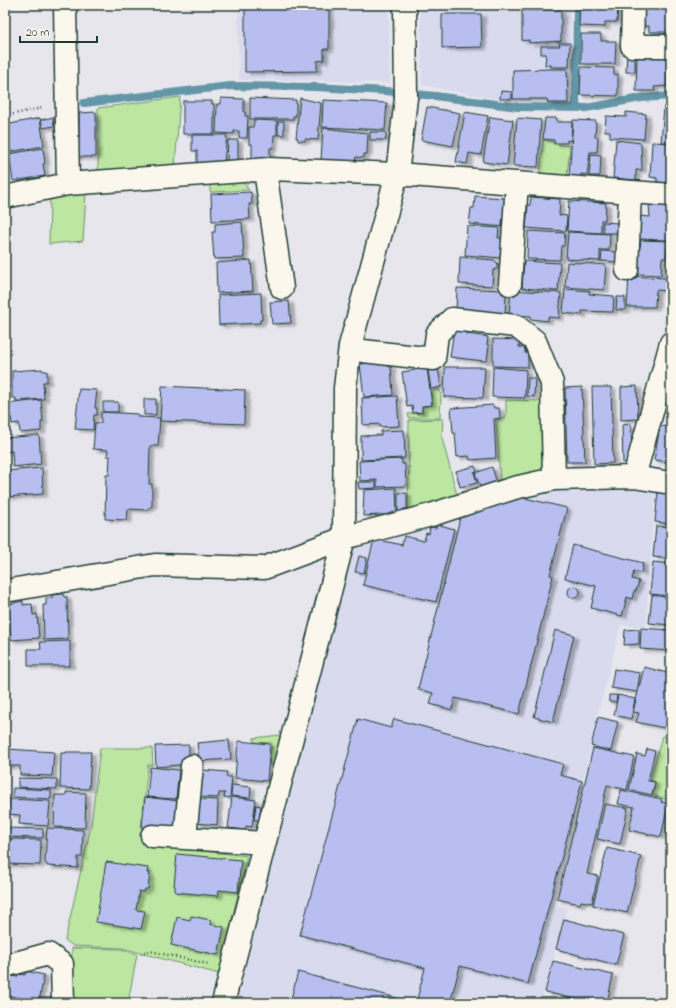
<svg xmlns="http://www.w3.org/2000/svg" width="676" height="1008" font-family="'Indie Flower',sans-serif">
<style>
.built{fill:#d9daee}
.green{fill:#bde6a2;stroke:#6e926b}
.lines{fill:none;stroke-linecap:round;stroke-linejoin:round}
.stream{stroke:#6496a7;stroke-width:8}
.building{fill:#b8beef;stroke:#1f3d34;filter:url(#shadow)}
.minor-casing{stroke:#1f3d34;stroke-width:25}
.path{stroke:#1f3d34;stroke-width:2.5;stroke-dasharray:1 3;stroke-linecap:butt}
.minor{stroke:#fbf7ec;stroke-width:22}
</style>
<defs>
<filter id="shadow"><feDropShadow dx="4.5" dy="2.5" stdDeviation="1" flood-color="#0004"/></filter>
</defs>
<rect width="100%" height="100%" fill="#e7e6ed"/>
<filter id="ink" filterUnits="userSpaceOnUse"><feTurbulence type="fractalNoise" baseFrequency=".025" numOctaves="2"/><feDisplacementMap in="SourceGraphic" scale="8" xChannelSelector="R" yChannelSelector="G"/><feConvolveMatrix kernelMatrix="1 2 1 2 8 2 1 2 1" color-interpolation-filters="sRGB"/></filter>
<g filter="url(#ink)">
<!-- built -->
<path class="built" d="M238,5H389L390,83L310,80H239Z
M420,5H570L571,103L547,104L546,101L501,100L422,85Z
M559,488H657L654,508L646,627L621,625L589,747L591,748L552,904L567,908L542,1000L531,998L529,1003H237L352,544L516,494Z"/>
<!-- green -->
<path class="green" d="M180,97L175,167L98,174V108Z
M543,140L553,142V144L570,146L567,176L540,174Z
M243,182L249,190L210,192V183Z
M86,193L83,241L49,244L50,198Z
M439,389L441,395L440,418H409L408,414L423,413L422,407L433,405L431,391Z
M506,400L544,401V467L536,475L500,481L496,420L506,418Z
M443,419L442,438L458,499L408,516L409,420Z
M280,735L274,765H269L272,743L254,742V738Z
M662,736L671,737V800L653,795L656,782L650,780Z
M100,748H152L153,765H148L141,829H149L147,845L247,856L219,974L122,948L73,946L65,940L91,826Z
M72,948L121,949L137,954L128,1003H70Z"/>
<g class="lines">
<!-- stream -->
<path class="stream" d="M84,103L230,86L315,87L386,91L435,96L518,107L586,108L641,98L671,96
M576,108L577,5"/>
</g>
<!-- building -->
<path class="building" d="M245,5H329V49H324V60L317,61V71L245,72Z
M580,5H618L617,22H605V27L579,26Z
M642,5H671V32H649V26H642Z
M522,10H561V41L529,43V40L522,41Z
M442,14H481L482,47L442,48Z
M581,34H601V41H616L615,64H581Z
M559,43H570L569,67H551V65H545L546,54H541V46H560Z
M627,52H635V72H626Z
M637,56H667V86L654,87L655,91H636Z
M581,67L614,68V75L618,74V96L580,95Z
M551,69H567L568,103H548L547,99H513V70Z
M501,91L512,92V99H500Z
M221,98L244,99V112H245V116H248L247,138H239V131H234V134L216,133L217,104H221Z
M250,98L296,100V116H293V119H250Z
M300,98L321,103L318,140L305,139V141H298V138H296Z
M323,100L387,103L385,130L322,127Z
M183,101H212V104H214V134H183Z
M427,107L460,113L453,146L421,140Z
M664,107H671V142H661Z
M96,112V157H75V138H79V113Z
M465,112L488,116L481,155L469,153L467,164L456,162Z
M626,112L646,114L644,139L610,137V131H605L606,116L626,117Z
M53,117L54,126L43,128L41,120Z
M490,117L513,120L507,165L483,162Z
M40,118L44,146L9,152L5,125Z
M517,118L541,120L538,167L513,166Z
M545,118H557V122H572L571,141L567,140V143H554V140L543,139Z
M254,120L277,121V135H274L273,148H270V160H252V144H249V127H253Z
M573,120L596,121L595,137H598L597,152H590L587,175L581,174V178L569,177Z
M278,121H284V135H278Z
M323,128L368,133L367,154H364V158L356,157L355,162L321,160Z
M370,132H386V140H370Z
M192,135H227L224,162L197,164V151H192Z
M228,140H238V161H227Z
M616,140L641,143L642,170H636V180L613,178Z
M652,142L671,143V183L657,182V178L650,177Z
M43,148L45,163L43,164L45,176L13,181L9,154Z
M591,154L601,155L600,176H589Z
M251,192L252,204H249L250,219L212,221L211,194Z
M475,196L505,198L506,227L469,224L471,208H474Z
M531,197L560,199L559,215L567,216L566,231L526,228L528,205H530Z
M569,201L606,203L605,220H601V233L567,231Z
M649,204L670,205L668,240L639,239L640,216L650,217Z
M242,222L244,258L214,259L212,232H215V224Z
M603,222L619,223V233H603Z
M467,226L499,228L498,238H503L501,258L465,255Z
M528,231L565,233L564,246H561L560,260L527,259Z
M568,232L610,234L609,250H600V261L566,259Z
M641,240L668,241L666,258H662L661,275L636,274L637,247H640Z
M602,251L618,252V262L601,261Z
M460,257L494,260L498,264L497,269L493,270L492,286L459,284Z
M251,260L253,291L217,293L216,263Z
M524,261L560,263L558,291L522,288Z
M567,262L606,265L604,290L565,287Z
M629,276L666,278V280H671V291L656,290L655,307H627Z
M457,288L502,290V294H506L505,314L456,311Z
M565,289L590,291L589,294L614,296L613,312L582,311V315L563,313Z
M511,290L561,293L559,318L548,317V321L530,319L531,316L509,315Z
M261,293L262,320H260V323L219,325L218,295Z
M617,297H625V310H616Z
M289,301L291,323L272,324L270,302Z
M454,329L467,331V334L488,337L487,345L489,346L487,360L484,361L450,357Z
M493,339L519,340V347L525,348V353H528V367L493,366Z
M388,362L389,367L391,366L393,395L364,397L360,364Z
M445,367H485L483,398L444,397Z
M493,367L526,370L525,398L492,397Z
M427,368L432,405L422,406V412L413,413L412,406L407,407L402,372Z
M438,368L441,387L431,389L428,370Z
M42,369L43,371H47V382H43L44,399L16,401V398H12V371Z
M528,378H535L534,397L527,396Z
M162,386L245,390L244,424L160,421Z
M637,386L638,419L621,420V387Z
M582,387L585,462H567L565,388Z
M592,387H611L613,463L594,464Z
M79,389L97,390L95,408H97V415H94L93,430L75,429Z
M397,396L399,426L380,427V424L363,425L362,398Z
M144,399H156V415H144Z
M41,400L43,422H41V431L20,433L19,423L12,424L11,417L5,418V404Z
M103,402H118V412H103Z
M493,405L494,408H499L500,418L494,419L496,458L470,460L469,456L457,457L455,433H453L451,408Z
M101,412L138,414V417L160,418L158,446H150L149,484H152V506L146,510L128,509L127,520L105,519L106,475H109L110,456H107L108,450L93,449L95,423H101Z
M631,424L632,463H623L622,425Z
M660,426L671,427L670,462L654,460Z
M404,430L405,458L361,460V436L381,435V431Z
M39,435L41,464L13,467L12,451L5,452V438Z
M402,459V464H405L406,486L377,487V480L360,481L359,461Z
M475,466L477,471L474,472L477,483L460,487L456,471Z
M492,467L497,483L481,489L475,473Z
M42,468L43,494L7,497L5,471Z
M358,482H376V488L359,489Z
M396,488L397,514L363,516L364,490Z
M658,491L671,492V524L655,522Z
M398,493H407V509H403V512H398Z
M516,496L567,508L550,575L553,576L519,714L455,698L452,710L430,704L433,693L418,689L460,518Z
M437,524L454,529L436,602L363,585L374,539L402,545L404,536L424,541L426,533L429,534L430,527L436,528Z
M656,526L671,527V559L653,557Z
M573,545L643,563L641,573L634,571L632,579L639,581L636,591H634L632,599L627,597L622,616L591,608L596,586L565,578Z
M359,556L367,558L364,573L355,572Z
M653,562L671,564V596L650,594Z
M568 592a6 6 0 1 1 12 0a6 6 0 1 1-12 0Z
M63,594L64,597H67L68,639L44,640L43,605H46V598H52V595Z
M652,595L671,598V625L649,623Z
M23,601V605L32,604L33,615L37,614L39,638L11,640L9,604Z
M641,628L671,630V651L640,649Z
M639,629V644L624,645L625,630Z
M555,630L574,635L553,722L534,717Z
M70,641V666H28V649H41L40,642Z
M644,667L671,674L669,700H671V722L669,729L636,722L639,713L633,712Z
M614,669L640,673L637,692L611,688Z
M609,695H617L616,702H609Z
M618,695L635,699L631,719L614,715Z
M598,717L618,722L611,751L591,746Z
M358,719L391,728L394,719L563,764L560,775L582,781L528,984L460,966L450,1003H290L298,972L416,1003L425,968L300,935Z
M229,740L231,759L199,761L197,743Z
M238,741L270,744L267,781L235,778Z
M189,745V764L156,767L155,746Z
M593,748L634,757L627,790L607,785L587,874L598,876L592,903L581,901L580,904L557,899Z
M7,749L54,752L52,776L20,775V766H6Z
M647,749L655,751L648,781L655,782L652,795L629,790L637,754L645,756Z
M66,752H91L89,789L60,788L61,753H66Z
M150,767L179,770L176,799L147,797Z
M202,770L227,772L226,777H232L230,798L224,797L225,793H219L218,798L199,797Z
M18,778L57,779V789L18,787Z
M232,785L251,787L250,798L231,796Z
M13,788L51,790V799L12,797Z
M621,790L662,799L661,802L668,804L661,837L629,830L634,807L618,804Z
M66,792L86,793L85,828L54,827L55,795H66Z
M145,797L179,801L177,824L170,830L142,827Z
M232,797L256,800L252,827L246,826V830L228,828Z
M9,799L50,801L48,826L19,824L20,815L8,814Z
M198,799L218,800L217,825L196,823Z
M605,804L628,808L620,844L597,839Z
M256,805L261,806L259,820H254Z
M5,828L43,829V838L5,837Z
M47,828L83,830L82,857H78V868L47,866L45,861Z
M15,839L41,840L40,865L5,864V846L7,847V840Z
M607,848L641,856L627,913L593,905Z
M177,854L241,860L238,892L219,890L218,896L175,892V886H174Z
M106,862L148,868L147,873H150L148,889H145L144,892L139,891L136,910L145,911L141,929L96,922Z
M191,916L211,920L210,924L224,927L218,955L171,945L177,917L190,920Z
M564,919L624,935L616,965L556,949Z
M553,961L613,975L607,1003H592L545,992Z
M26,971L44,975L39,1002L5,995V974L17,977L18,974L25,975Z
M5,1000L19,1003V1000L32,1002V1003H5Z"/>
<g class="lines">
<defs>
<path id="minor" d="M65,5L68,184
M633,5L632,46H671
M265,170L282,288
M5,197L68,184L269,169L397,174L671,195
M627,270L630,192
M510,284L517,183
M350,346L363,351L434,359L437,334L452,319L516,326L535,341L552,383L554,479
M634,477L671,343
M5,591L155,565L264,568L344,538L431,515L514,488L554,479L634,477L671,483
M152,836L264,843
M185,838L192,766
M5,966L48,954L62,964L63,1003
M223,1003L344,538L345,388L350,346L397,174L406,98L405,5"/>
</defs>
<!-- minor casing -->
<use href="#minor" class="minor-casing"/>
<!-- path -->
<path class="path" d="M5,116L42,108
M140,953L150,951L208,964"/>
<!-- minor -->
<use href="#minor" class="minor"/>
</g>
</g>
<!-- margin -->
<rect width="676" height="1008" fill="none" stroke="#fbf7ec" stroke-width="20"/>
<rect x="10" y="10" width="656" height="988" fill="none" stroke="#1f3d34" stroke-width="1.5" filter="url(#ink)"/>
<!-- scale -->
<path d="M20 36v6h77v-6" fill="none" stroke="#1f3d34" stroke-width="2"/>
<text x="26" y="36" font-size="12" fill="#1f3d34" stroke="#fbf7ec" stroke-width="3" paint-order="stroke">20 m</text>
</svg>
